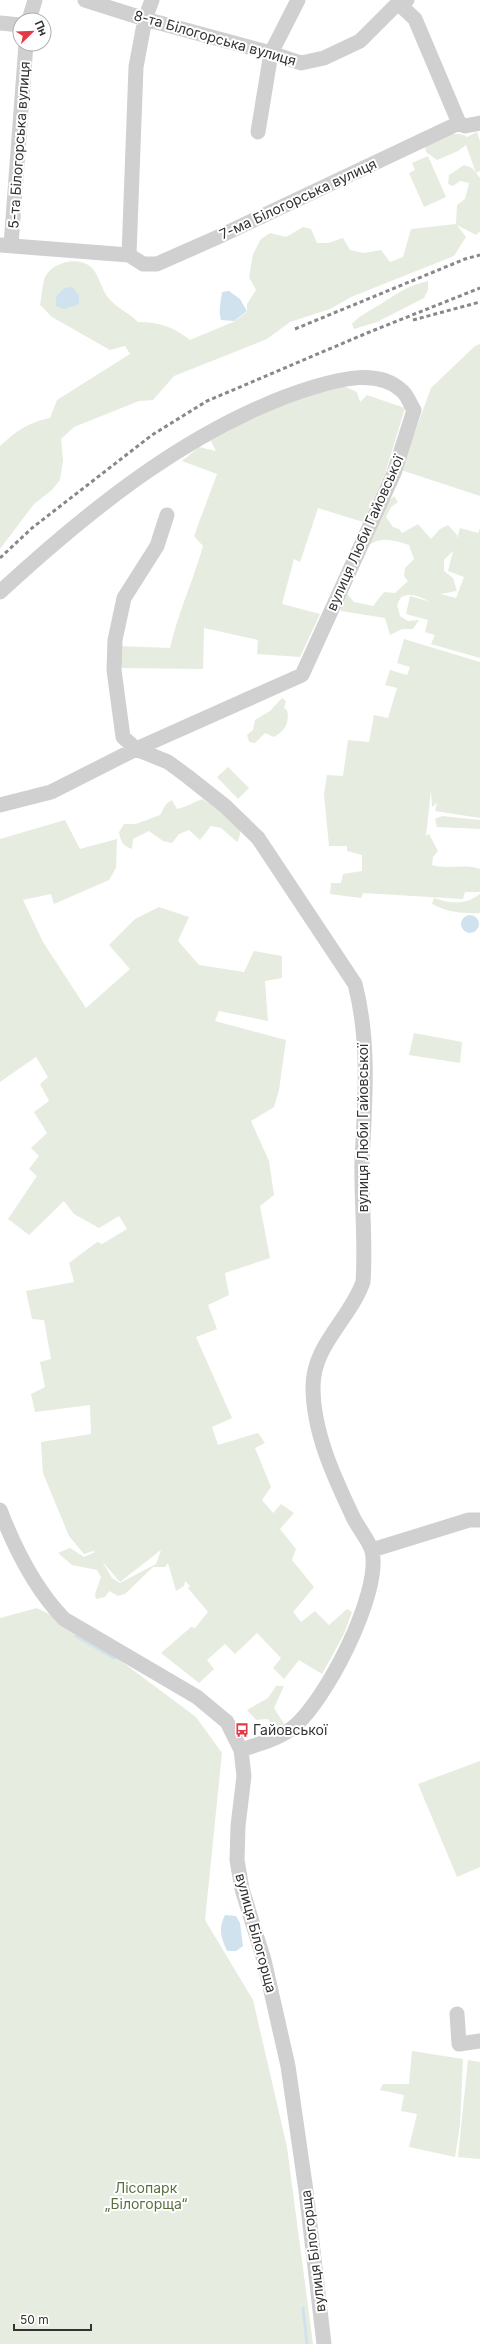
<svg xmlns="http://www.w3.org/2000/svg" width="480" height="2344" font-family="Inter,sans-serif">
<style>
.green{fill:#e6ecdf;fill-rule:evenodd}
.water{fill:#cfe2ee}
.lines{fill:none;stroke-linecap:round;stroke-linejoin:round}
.stream{stroke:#cfe2ee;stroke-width:3}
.minor{stroke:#d0d0d0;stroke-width:15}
.rail{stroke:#888;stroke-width:3;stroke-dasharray:4 3;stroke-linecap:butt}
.labels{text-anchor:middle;stroke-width:4;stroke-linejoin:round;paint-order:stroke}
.street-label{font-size:14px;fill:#333;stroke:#fff}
.poi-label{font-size:14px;fill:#333;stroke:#fff;text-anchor:start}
.park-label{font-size:14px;fill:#56703f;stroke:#fff}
</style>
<rect width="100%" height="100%" fill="#fff"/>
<!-- green -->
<path class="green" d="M477,132L480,141V171L476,173L466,145L458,151L437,160L426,152L425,148C434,139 455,129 467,137Z
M428,156L446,197L424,207L409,173L415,170L412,163Z
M464,165L472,168L480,178V231L476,235L457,225L466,237L454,256L351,297L330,309L290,322L267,339L174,376L153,400L139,401L74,427L61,439L63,460L60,480L52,490L34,504L0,549V446C16,431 29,422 50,418L57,400L130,354L125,346L110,350L52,317L40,305C42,296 42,285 45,277C53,261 81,255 93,269C100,278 102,292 111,301C119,309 129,313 138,322C159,322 174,327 190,340L233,322L247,312V304L256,290L249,277L253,254L261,239L270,233L286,237L303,227L311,229L317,243H328L343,238L350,250L364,253L381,250L390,262L403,257L411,229L456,224L457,205L465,199L469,183L460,181L453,186L448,184L449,175Z
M428,281V290L424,298L377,322L354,329L352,324C359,316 366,313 374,308C395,296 403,287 428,281Z
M480,344V496L401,470L431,388L475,346Z
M341,385L357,392L360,402L367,395L405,408L385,474L363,522L318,508L300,562L294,559L282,604L320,614L300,657L257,654L258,640L204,628L203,669L120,668L118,646L170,648C178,613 193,581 203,546L194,536L217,474L182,461L199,447L216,451L210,439L223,427Z
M394,496L398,502L391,507L386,517L393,527L399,529L402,533L418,524L431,539L440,529L448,525L457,535V539L460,528L478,533L480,528V658L431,644L435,635L425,632L428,620L406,614L410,596L431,602C420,597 412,592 401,597L397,605L400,616L408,621L419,620L413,629H402L390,635L385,618L341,611L339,601L344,590L354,602L373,606L384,592L395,593L408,581L404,576L405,568L414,559L409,545C392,540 379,535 365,549L390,500ZM453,551L448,571L464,577L456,598L440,594L457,591L453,578L444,571V560Z
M404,639L480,662V818L435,811L437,803L432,807L431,790L426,836L429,834L438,851L433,857L432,865C448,870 464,863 480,869V892H465L463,899L363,893L361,898L330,894L331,883H341L343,874L362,871V855L347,851V846H329L324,794L327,775L343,776L348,740L369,742L374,715L388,718L397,688L385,685L390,670L407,675L410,667L397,663Z
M282,698L286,701L284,708L287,710C290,722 285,731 274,737L265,733L255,743L249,742L247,735L253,730L255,720L270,711Z
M228,767L249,788L238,799L217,777Z
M203,799C216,810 251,819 237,842L221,828L211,826L200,840L189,830L179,834L172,843L163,841L149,831L133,839L132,849C123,846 121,842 119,832L124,824H136L160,815L166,804L172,800L177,809C187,807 193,802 203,799Z
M442,816L480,820V829L437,827L435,819Z
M65,820L80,849L117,839L116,868L109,880L54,904L51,894L23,900L43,942L86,1008L130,969L109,945L135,919L159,907L189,917L178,941L199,965L244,972L254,951L282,956V978L265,981L268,1021L219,1011L215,1021L286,1040L279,1090L274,1107L251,1121L269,1161L274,1195L260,1206L270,1258L225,1273L229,1295L208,1305L217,1329L196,1337L232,1418L212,1427L218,1445L258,1433L265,1443L255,1448L271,1487L262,1500L273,1513L281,1504L294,1513L280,1529L296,1549L292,1560L314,1587L293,1612L301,1622L315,1611L329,1625L347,1609L352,1612L344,1634L322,1674L299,1660L284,1679L273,1668L281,1658L257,1633L235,1654L225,1644L207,1660L214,1669L199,1683L161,1653L191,1627L195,1628L208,1612L188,1588L190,1586L185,1581L184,1586L176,1591L168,1563L165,1567H153L125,1594L118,1596L109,1591L105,1597L96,1599L95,1594L101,1577L97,1570L72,1565L58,1553L70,1548L84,1557L95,1552L93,1551L84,1554L69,1536L43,1473L41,1442L91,1434L90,1405L35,1412L31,1394L45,1387L40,1362L51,1359L44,1320L32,1319L26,1291L74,1282L69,1263L97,1242L102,1244L127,1229L119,1216L99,1228L74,1214L64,1201L29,1235L8,1219L37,1176L29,1169L39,1156L31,1148L47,1133L34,1112L49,1101L40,1084L48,1077L36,1057L0,1082V839ZM161,1550L156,1564L120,1583L112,1578L102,1561L120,1582Z
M480,894V913C463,914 447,912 432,904L434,898C450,904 466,905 480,894Z
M414,1033L462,1042L460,1063L409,1055Z
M37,1608L78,1629L196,1717L222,1753L205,1920L253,2000L287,2147L313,2344H0V1618Z
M276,1686H284L274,1708L284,1724L279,1728H274L268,1719L256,1720L247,1710L268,1698Z
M480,1761V1867L457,1877L418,1784Z
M412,2051L463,2059L460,2125L455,2157L409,2147L417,2114L401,2111L404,2095L380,2090L383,2084H409Z
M468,2060L480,2062V2159L458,2157Z"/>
<!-- water -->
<path class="water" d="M72,287L79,295V304L64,309L56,306V297L64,288Z
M229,291L240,299L247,311L234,321L221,320C218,309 221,302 222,292Z
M461 924a9 9 0 1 1 18 0a9 9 0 1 1-18 0Z
M225,1915L236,1916L240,1923L243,1946L236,1951H227C221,1937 218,1929 225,1915Z"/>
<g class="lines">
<!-- stream -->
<path class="stream" d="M76,1636L114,1658
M303,2308L307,2344"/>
<!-- minor -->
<path class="minor" d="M85,0L145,19L271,53L301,63L324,58L360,41L398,3L407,0
M29,20L35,0
M0,23L20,25
M459,123L465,126L480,123
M258,132L271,53L298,0
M0,245L129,255L143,264H157L218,237L459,123L415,19L398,3
M11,245L26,44
M129,255L136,67L145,19L152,0
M167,515L157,546L124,598L115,640L114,670L123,737L136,749L168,762L187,776L225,806L258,838L355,984C370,1041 365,1102 362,1160C361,1201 366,1242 363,1282C350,1319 313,1345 313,1387C313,1432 334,1477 353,1517C358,1528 369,1540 372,1551C382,1593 324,1705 291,1729C276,1740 258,1744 241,1750
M0,592C90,509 196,423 314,387C340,379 378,369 401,390C407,394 410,404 414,410L394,473L302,675L136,749L51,792L0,805
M0,1510C15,1549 35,1589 64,1619L197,1697L227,1722L241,1750L244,1776L238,1826L237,1860L242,1889L264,1960L288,2066L306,2191L324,2344
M372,1550L469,1520H480
M457,2014L459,2044L480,2041"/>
<!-- rail -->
<path class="rail" d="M413,320L480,302
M295,329L465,259L480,255
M0,558L32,528L152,435L207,401L367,333L480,288"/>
</g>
<!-- icons -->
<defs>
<symbol id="bus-bare" viewBox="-9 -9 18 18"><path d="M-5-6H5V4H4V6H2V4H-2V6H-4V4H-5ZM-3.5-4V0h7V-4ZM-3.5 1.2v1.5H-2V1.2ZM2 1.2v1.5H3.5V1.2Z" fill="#e63946" stroke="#fff" stroke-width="2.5" paint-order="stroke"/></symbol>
</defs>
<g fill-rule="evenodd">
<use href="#bus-bare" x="232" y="1720" width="20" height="20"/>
</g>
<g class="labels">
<!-- street labels -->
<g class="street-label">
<text transform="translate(215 38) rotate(16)" y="5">8-та Білогорська вулиця</text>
<text transform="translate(19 145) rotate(-86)" y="5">5-та Білогорська вулиця</text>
<text transform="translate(298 199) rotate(-25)" y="5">7-ма Білогорська вулиця</text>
<text transform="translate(365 533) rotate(-66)" y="5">вулиця Люби Гайовської</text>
<text transform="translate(363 1128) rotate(-90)" y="5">вулиця Люби Гайовської</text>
<text transform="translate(256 1933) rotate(75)" y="5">вулиця Білогорща</text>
<text transform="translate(313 2251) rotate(-97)" y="5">вулиця Білогорща</text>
</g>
<!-- poi labels -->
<g class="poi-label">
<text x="253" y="1735">Гайовської</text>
</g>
<!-- park labels -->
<g class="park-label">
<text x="146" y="2193">Лісопарк<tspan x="146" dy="16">„Білогорща“</tspan></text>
</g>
</g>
<!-- north arrow -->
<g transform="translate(32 32) rotate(67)"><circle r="19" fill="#ffffff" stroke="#adadad"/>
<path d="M0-3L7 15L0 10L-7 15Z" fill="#e63946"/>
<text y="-6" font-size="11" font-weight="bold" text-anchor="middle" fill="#333333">Пн</text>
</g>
<!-- scale -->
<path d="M14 2324v6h77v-6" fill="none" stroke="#333333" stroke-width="2"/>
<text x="20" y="2324" font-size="12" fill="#333333" stroke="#ffffff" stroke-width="3" paint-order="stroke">50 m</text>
</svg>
